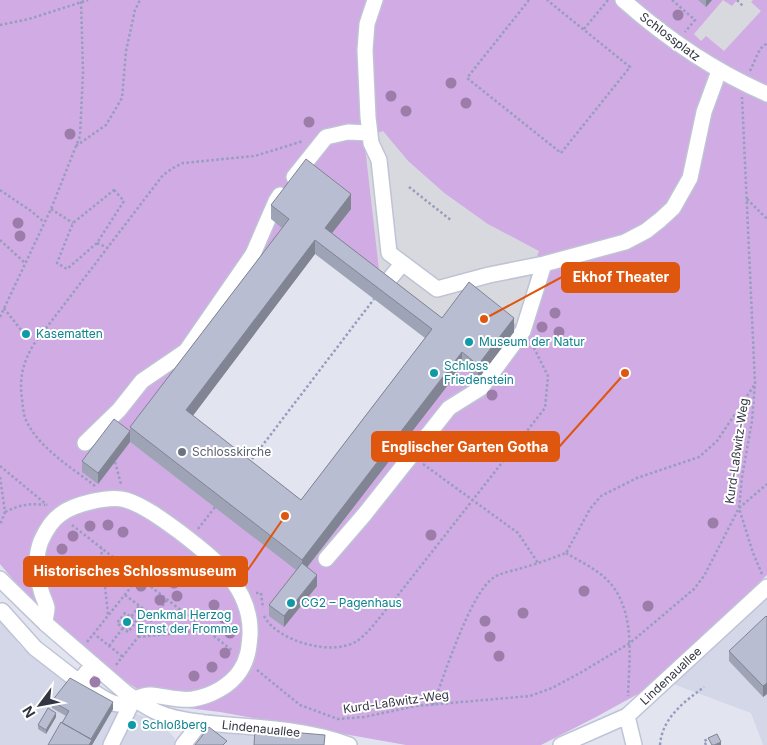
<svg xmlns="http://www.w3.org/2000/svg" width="767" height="745" font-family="Inter,sans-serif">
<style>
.residential{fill:#d4d7e8}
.park{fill:#d0abe4;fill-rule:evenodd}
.parking{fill:#d8d9de}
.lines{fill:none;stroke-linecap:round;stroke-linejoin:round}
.minor-casing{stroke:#bfc3d6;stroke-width:18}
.path{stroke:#979dbd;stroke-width:2.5;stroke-dasharray:2.5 2.5;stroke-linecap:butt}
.minor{stroke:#fff;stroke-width:15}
.tree{fill:#9c7daa}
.wall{fill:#9ea3b5;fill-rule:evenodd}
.shaded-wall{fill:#818493}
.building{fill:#b8bdd2;stroke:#818493;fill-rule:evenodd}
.culture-dot{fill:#0f9aa8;stroke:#fff;stroke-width:2}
.worship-dot{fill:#6b7280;stroke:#fff;stroke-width:2}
.labels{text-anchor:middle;stroke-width:4;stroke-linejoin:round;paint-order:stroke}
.street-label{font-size:12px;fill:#333642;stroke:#fff}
.culture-label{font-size:12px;fill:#0d838f;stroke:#fff;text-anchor:start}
.worship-label{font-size:12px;fill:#5b616d;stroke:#fff;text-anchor:start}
.leader{fill:none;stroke:#df570f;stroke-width:2}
.callout-dot{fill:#df570f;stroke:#fff;stroke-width:2}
.callout{fill:#df570f;stroke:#df570f;stroke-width:2}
.callout-label{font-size:14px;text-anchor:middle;font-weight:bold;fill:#fff}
</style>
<rect width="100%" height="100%" fill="#e2e4f0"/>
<!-- residential -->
<path class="residential" d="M767,594V745H763L751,713L673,684Z
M0,614L4,625L21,647L66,680L133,713L153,719L166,729L174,737L175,741L179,745H0Z
M207,729L302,737L329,745H194Z"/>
<!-- park -->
<path class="park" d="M0,0H767V575L647,689L596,717L541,745H406L220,712L163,705L120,678L32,602L0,564ZM409,162L444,193L486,223L380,280ZM289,233L442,332L478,379L462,367L302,574L130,442Z"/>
<!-- parking -->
<path class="parking" d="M723,0L732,6L737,0H753L751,2L761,11L724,51L706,36L701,41L694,34Z
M383,131L409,162L444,193L486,223L539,251L531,274L520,328L472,290L438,323L380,279L364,138Z"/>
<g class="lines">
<defs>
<path id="minor" d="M375,0L367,24L365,50L368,117L371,143L379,160L389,253L437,289L489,275L544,264L625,242L646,231L660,220L673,208L690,178L704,112L719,71
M623,0C667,39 714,71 767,94
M294,177L326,137L348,132L369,133
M383,287L402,264
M85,443L119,410L142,381L186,351L253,254L276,201L280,195
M326,559L364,515L449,408L481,388L523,331L544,264
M0,579L45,623L125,692C137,701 151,711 165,715C185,722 208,723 229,725C269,728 311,731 349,745
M2,611L35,648L79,682
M45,623C45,618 47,613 47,608C46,602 42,596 41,590C36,575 35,556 41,541C45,532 52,520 61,514C74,504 110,495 126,500C145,506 166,522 181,533C215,559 252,588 250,635C249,648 248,659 240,671C230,686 211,696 193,699C179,701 165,696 151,695C140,694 128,704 118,704C106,703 89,688 79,682L93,664
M627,716L634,745
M111,745L134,698
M183,745L201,722
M561,745L627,716L767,587"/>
</defs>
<!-- minor casing -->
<use href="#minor" class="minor-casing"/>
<!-- path -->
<path class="path" d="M529,0L467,78L561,153L630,67L547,0
M672,0L695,20L685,32
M737,0L743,6
M0,25L29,19L88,0
M584,29L608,0
M750,71L760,49L767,43
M76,146L106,125L122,98L126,51L135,10L140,0
M409,187L452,221
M0,190L31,211L44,222
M114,190L124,201L97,243L67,269L57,263L73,223Z
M747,199L767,219
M51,209L73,223
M0,240L25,263
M97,243L108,248
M4,308L21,330
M0,317L51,209L80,136L83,72L81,0
M115,462L121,484
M249,463L374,299
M423,464L518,533L538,563
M0,466L47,505
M0,477L5,512L0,525
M95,486C71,467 37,447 25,418C23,412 23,406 22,399C19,378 23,362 34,344L163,175L173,168L183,163L255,156L303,141
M5,512C19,505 30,503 45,505
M72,525L233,651
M198,529L215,507
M101,547L108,615
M566,553C581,562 599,570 611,584C636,615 629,659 628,696
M762,574L753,553L739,508L767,484
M256,593H261L263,608
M125,595L154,617
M264,616C277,641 332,657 357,641C370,632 380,616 391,604L545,408L548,376L532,344
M131,617L136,622L128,632L117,623L125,613L131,617L139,606
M93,633L123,657
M138,637L206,630
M87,642L139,577
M109,646L123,628
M116,665L168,599
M257,670L300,705L338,719L364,717L416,706L530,696L552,688L580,673L630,643L694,589L704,576L739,508L742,477L752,421L755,383L742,97
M433,705C444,676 470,594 493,578C502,572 513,571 522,568C537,564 552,558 566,553L590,509L601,496L637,478L699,457L717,441L755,384
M660,745C662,718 684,702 704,687
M706,745L704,741L710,738"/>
<!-- minor -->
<use href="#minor" class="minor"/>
</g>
<!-- trees -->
<g class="tree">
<circle cx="678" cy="15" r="5.5"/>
<circle cx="451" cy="83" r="5.5"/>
<circle cx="391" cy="96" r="5.5"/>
<circle cx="466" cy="103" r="5.5"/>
<circle cx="406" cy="111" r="5.5"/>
<circle cx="309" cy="122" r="5.5"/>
<circle cx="70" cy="134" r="5.5"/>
<circle cx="18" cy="223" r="5.5"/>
<circle cx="20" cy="236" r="5.5"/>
<circle cx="555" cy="313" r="5.5"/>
<circle cx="542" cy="327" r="5.5"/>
<circle cx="559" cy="332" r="5.5"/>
<circle cx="492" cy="395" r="5.5"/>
<circle cx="713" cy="523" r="5.5"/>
<circle cx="108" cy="525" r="5.5"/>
<circle cx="90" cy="526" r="5.5"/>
<circle cx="123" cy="532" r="5.5"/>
<circle cx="431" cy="535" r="5.5"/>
<circle cx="73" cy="536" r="5.5"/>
<circle cx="62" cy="549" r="5.5"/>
<circle cx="174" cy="583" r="5.5"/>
<circle cx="141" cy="586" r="5.5"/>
<circle cx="584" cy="591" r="5.5"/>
<circle cx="177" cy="596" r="5.5"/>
<circle cx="160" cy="600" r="5.5"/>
<circle cx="214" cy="605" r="5.5"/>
<circle cx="648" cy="606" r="5.5"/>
<circle cx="523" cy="613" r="5.5"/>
<circle cx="161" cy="615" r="5.5"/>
<circle cx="224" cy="618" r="5.5"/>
<circle cx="485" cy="621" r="5.5"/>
<circle cx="230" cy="633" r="5.5"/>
<circle cx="490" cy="637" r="5.5"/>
<circle cx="225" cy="653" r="5.5"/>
<circle cx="499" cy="656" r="5.5"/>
<circle cx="212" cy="667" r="5.5"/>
<circle cx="194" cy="676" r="5.5"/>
<circle cx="95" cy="682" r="5.5"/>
</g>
<!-- wall -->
<path class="wall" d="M698,0H712L706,7Z
M271,205L351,209L332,233L442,318L514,332L478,379L462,367L307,567L317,586L284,627L269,616V605L296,570L130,442L98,484L82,472V461L130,431V427L282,228L271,219ZM315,254L425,338L301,500L192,416Z
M767,617V694L763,697L729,661V651Z
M52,701L113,709L92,745H48L66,716L52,708Z
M56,717L46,734L38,729V725Z"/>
<!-- shaded-wall -->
<path class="shaded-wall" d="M706,0H712L706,7Z
M351,194V209L325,242V228Z
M315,240V254L186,425V410Z
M514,318V332L478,379V365Z
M462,352V367L302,574V560Z
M130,431V442L98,484V473Z
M317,575V586L284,627V616Z
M767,683V694L763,697V686Z
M113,702V709L92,745H89L90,742Z
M56,713V717L46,734V730Z
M721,742V745H714Z"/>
<!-- building -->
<path class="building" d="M306,159L351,194L325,228L442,318L469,282L514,318L478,365L462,352L302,560L130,427L289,219L271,205ZM315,240L432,329L301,500L186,410Z
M114,419L130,431L98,473L82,461Z
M302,563L317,575L284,616L269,605Z
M766,616L767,617V683L763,686L729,651Z
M70,678L113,702L91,739L62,723L69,711L52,701Z
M48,708L56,713L46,730L38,725Z
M61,722L92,740L89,745H48Z
M209,727L227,741L223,745H195Z
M255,729L325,735L324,745H254Z
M717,734L721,742L714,745H712L708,738Z"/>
<!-- markers -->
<g class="culture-dot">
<circle cx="26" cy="334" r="5"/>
<circle cx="469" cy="342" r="5"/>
<circle cx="434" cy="373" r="5"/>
<circle cx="291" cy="603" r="5"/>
<circle cx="127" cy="622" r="5"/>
<circle cx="132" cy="725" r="5"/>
</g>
<circle class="worship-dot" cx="182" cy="452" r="5"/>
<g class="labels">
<!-- street labels -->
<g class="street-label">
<text transform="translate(670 37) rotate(37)" y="4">Schlossplatz</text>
<text transform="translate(737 451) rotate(-82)" y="4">Kurd-Laßwitz-Weg</text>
<text transform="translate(671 676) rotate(-43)" y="4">Lindenauallee</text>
<text transform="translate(396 702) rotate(-8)" y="4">Kurd-Laßwitz-Weg</text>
<text transform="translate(261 729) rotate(6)" y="4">Lindenauallee</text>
</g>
<!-- culture labels -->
<g class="culture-label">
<text x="36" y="338">Kasematten</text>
<text x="479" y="346">Museum der Natur</text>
<text x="444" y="370">Schloss<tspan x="444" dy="14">Friedenstein</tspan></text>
<text x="301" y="607">CG2 – Pagenhaus</text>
<text x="137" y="619">Denkmal Herzog<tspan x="137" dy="14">Ernst der Fromme</tspan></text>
<text x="142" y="729">Schloßberg</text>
</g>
<!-- worship labels -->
<g class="worship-label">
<text x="192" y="456">Schlosskirche</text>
</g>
</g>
<!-- callouts -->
<path class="leader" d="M484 319L562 277M625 373L559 447M285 516L247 571"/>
<g class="callout-dot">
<circle cx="484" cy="319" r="5"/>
<circle cx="625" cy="373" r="5"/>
<circle cx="285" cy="516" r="5"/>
</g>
<g class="callout">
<rect x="562" y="263" width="117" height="29" rx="5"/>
<rect x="372" y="432" width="187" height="29" rx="5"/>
<rect x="24" y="557" width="223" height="29" rx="5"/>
</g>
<g class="callout-label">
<text x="621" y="282">Ekhof Theater</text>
<text x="465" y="452">Englischer Garten Gotha</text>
<text x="135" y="576">Historisches Schlossmuseum</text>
</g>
<!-- north arrow -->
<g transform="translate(40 705) rotate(238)" stroke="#ffffff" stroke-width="4" paint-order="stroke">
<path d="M0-4L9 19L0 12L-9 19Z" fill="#333642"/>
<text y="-8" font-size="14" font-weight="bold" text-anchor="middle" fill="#333642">N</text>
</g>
</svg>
